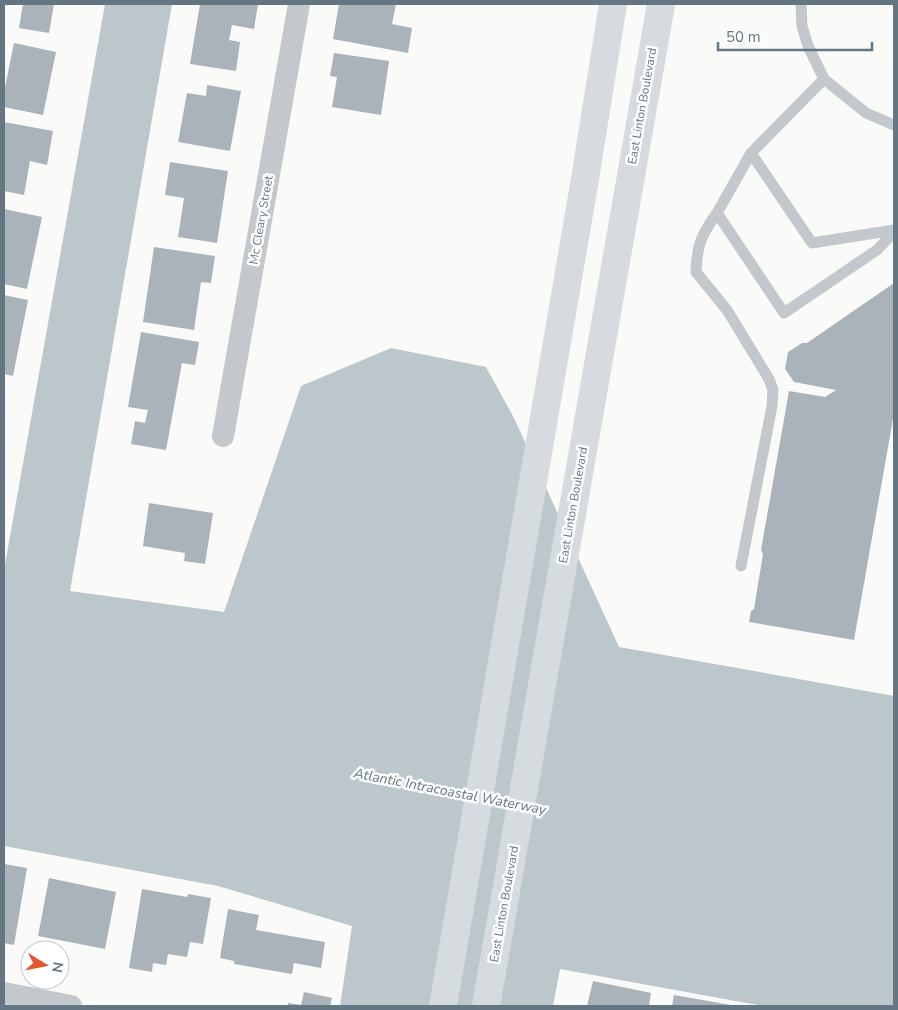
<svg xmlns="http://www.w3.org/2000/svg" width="898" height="1010" font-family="'Nunito Sans',sans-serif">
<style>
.water{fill:#bbc7cb}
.building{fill:#aab3b9}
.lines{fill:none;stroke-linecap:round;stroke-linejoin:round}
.lane{stroke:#c3c8cc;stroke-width:11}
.street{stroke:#c3c8cc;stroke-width:22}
.secondary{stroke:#d6dbdf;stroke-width:28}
.labels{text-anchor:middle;stroke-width:5;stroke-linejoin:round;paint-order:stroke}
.street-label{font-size:12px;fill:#657683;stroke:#fff}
.water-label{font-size:14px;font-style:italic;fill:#60757c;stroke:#fff}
</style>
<rect width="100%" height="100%" fill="#fafaf8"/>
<!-- water -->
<path class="water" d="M105,4H172L70,591L224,612L301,386L391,348L486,367L514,418L619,647L894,696V1006H763L560,969L553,1006H340L352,926L218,886L4,846V570Z"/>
<!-- building -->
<path class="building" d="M23,4H54L49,33L19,28Z
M200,4H258L254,29L232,25L229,40L240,42L236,71L190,64Z
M339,4H396L392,24L412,28L408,53L333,39Z
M14,43L56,52L43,115L4,107V92Z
M334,53L389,61L381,115L332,107L337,77L330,76Z
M207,85L241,91L230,151L178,142L187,93L206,96Z
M4,122L53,131L47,165L30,161L24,195L4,191Z
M170,162L228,171L217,243L178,237L184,198L165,195Z
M4,209L42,217L27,289L4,284Z
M154,247L215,256L211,283L201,282L194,330L143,322Z
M894,283V413L854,640L749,622L751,611L754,609L763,554L761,550L789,391L825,397L836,390L794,382L785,369L788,352L802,343H807Z
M4,295L28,300L13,376L4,374Z
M141,332L199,342L195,365L182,363L166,450L131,444L135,421L145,423L148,410L128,407Z
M149,503L213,513L205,564L184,561L185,553L143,546Z
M4,864L27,868L14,945L4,943Z
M49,878L116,892L105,949L38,936Z
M142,889L187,897L188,894L211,898L203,944L190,942L187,957L168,954L166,965L153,963L152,972L129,968Z
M228,909L259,915L256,930L325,942L321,968L294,963L292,974L234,964V961L220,958Z
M593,981L651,993L649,1006H587Z
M304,992L332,998L330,1006H288V1003L301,1005Z
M674,995L731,1005V1006H672Z"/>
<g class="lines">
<!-- lane -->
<path class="lane" d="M801,4L802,26L808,46L824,79L866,113L894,125
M824,79L751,153L717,213L784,313L877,250L894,232
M751,153L812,243L894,230
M717,213C701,235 697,245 696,272L727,310L769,379L773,390L772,406L741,566"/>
<!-- street -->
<path class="street" d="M223,436L299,4
M4,993L71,1006"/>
<!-- secondary -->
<path class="secondary" d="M443,1006L584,185L613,4
M486,1006L661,4"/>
</g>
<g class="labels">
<!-- street labels -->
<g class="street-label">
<text transform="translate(642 106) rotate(-80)" y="4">East Linton Boulevard</text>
<text transform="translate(261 220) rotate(-80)" y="4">Mc Cleary Street</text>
<text transform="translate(573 505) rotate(-80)" y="4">East Linton Boulevard</text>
<text transform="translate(504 904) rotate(-80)" y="4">East Linton Boulevard</text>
</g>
<!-- water labels -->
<g class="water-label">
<text transform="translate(450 791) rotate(11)" y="5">Atlantic Intracoastal Waterway</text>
</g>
</g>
<!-- border -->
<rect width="898" height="1010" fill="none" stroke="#657683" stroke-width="10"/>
<!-- north arrow -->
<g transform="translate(45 965) rotate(100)"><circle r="24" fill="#ffffff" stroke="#c1c8cd"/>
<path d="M0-4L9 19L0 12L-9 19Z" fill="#e4572e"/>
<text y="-8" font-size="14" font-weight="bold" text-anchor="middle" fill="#657683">N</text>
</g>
<!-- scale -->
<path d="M718 42v8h154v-8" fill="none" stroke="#657683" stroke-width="2.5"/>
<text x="726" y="42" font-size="15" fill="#657683" stroke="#ffffff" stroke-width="4" paint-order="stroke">50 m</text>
</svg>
